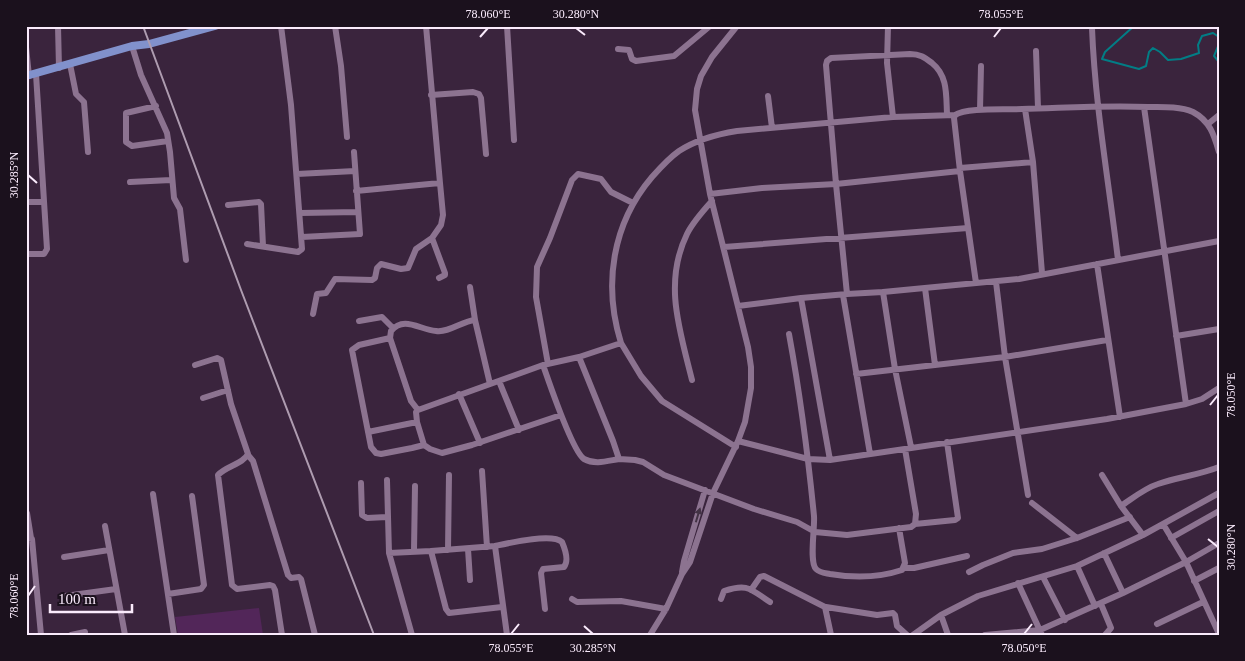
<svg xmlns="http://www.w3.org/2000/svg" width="1245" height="661" font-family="Georgia,serif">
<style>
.green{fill:#522659}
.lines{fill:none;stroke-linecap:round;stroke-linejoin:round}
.stream{stroke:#027d85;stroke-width:2}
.minor{stroke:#8c7390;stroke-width:6}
.major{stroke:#8191cc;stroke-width:8}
.rail{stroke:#ae9cb0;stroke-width:2}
.oneway{fill:#433345}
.ticks{fill:none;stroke:#faebfc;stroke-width:2}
.neatline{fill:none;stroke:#faebfc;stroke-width:2}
.ticks-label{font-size:12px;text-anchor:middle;fill:#faebfc}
</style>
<rect width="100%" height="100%" fill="#3a243d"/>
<!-- green -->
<path class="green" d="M259,608L263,635H178L175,617Z"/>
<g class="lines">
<!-- stream -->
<path class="stream" d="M1134,26L1105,52L1102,59L1139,69L1146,66L1149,52L1153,48L1160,52L1168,60L1181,59L1199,53L1198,45L1202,36L1213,33L1219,37
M1219,44L1214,56L1219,62"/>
<!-- minor -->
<path class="minor" d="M58,26L59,68
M335,26L341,66L347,137
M507,26L514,140
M888,26L887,63L893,117
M1092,28C1095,106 1109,183 1118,260
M132,46L141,75L167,133L170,152L174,198L180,209L186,260
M26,47L29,76
M618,49L629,50L632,59L636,61L674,56L710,26
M1036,51L1038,108
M70,64L76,94L84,102L88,152
M431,95L473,92L479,94L481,98L486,154
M768,96L772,128
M156,106L126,113V142L132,146L168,141
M1144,107L1186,404
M1025,109L1033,162L1042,273
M980,110L981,66
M1208,124L1219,115
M960,168L1033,162
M960,171L976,283
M297,174L355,171
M130,182L171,180
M356,191L440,183L426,26
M710,194L762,188L836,184L826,65L827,61L831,58L910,54C920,54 924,57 932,63C948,76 946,95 947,114
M26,202H44
M228,205L259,202L261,204L263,246
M300,213L358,212
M302,237L360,234L354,152
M432,238L445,273V275L439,278
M247,244L298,252L302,249L291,105L281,26
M724,247L968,228
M26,254H44L47,249L36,74
M1097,264L1120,417
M996,282L1005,357L1028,495
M470,287L475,320
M925,288L935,365
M883,292L1019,279L1219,241
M847,294L883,292L895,369L911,447
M843,295L870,454
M801,298L847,294L836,184L960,171L954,118L955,115C966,107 1007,110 1022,109C1064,108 1106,105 1148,107C1161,107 1180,106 1193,112C1210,121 1214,135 1219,152
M738,306L801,298L830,460L1107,419L1186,404L1202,399L1219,388
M313,314L317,294L326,293L335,279L372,280L375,278L377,268L381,264L401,269L408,268L416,249L432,238L441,225L443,215L440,183
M359,321L382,317L393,328
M789,334C800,394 808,455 814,516C815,528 809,562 816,569C820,573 825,573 830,574C854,578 878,578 902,570L905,563L899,528
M1176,336L1219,329
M390,338L359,345L352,350L371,447L376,453L381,454L412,448L424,445
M621,343C603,285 612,224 652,177C660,168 669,158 679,151C696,140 718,134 737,131L893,117L955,115
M548,364L536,297L537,267L550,238L572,180L578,174L601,179L611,192L633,203
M195,365L217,358L221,360L231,404L248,454C243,464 226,466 218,475L232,585L237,589L270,585L273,586L275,590L282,635
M543,365C549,382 572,451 584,459C595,465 607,461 619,459L613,441L579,357
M856,374L1005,357L1107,340
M692,380C680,331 663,283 687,234C693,222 703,211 712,201
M499,381L519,430
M459,394L480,443
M203,398L228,390
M418,410L411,401L390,338L391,331C404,315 420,330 436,331C449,333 462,321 475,320L490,384
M561,415L472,445L442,453L430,449L424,445L417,422L416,412L418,410L543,365L579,357L621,343L641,376L662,401L736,447
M368,432L417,422
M738,441L808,459L830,460
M248,455L253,461L288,575L291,578L299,577L301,579L315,635
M619,459L635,460L643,462L664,475L754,509L797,522L815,532L847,535L911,527L915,524L916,514L905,449
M482,471L487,547
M1102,475L1121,506L1143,535
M387,480L389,553
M361,483L362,515L367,518L387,517
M153,494L174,635
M1032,503L1077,538
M1121,506C1133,498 1145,488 1158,484C1178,477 1199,475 1219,467
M27,513L31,538
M915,524L955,520L958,518L947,442
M1163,524L1186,562L1219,634
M105,526L125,635
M26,538L32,539L41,635
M1171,538L1219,511
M495,546L431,551L446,609L449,613L502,607
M468,549L470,580
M448,550L449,475
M414,551L415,486
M1104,553L1123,593
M64,557L109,550
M1077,566L1095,606
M904,568H914L967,556
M682,572L684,561L705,490
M969,572L983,565L1013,553L1042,549L1077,538L1130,517
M1043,577L1065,620
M1194,581L1219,568
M1018,583L1042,635
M751,590L760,577L764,576L825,607L831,635
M168,594L201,589L204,585L192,496
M65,596L116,589
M572,599L577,602L621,601L666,609
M721,599L724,591C748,583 750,589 770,602
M1101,604L1111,628L1105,635
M826,607L877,615L893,613L895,615L897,626L907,635
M941,615L948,635
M1157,624L1203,602
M71,635L85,632
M412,635L389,553L431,551
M507,635L495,546C509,543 552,533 562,542C565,549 569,561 564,567L543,569L541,573L545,609
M650,635L666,609L682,574L690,562L713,493L738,441L745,422L751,388V367L748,347L710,194L695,110L697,89L701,76L712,57L737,26
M913,635L941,615L978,596L1077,566L1143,535L1219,493
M985,635L1040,630L1123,593L1186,562L1219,543"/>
<!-- major -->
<path class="major" d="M26,76L132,46L149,44L215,26"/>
<!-- rail -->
<path class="rail" d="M143,26L241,290L374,635"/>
</g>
<!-- one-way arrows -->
<defs><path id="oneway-solid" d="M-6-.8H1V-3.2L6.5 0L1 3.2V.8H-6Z" transform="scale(1.25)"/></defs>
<use class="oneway" href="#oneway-solid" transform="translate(698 515) rotate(-73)"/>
<!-- ticks -->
<path class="ticks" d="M576,28L585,35M480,37L488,28M994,37L1001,28M28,175L37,183M1210,405L1218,395M1208,539L1218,547M28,596L35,586M584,626L593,634M511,634L519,624M1024,634L1032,624"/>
<!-- border -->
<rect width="1245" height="661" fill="none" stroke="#1b111d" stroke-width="55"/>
<!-- scale -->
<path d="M50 604v8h82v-8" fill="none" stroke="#faebfc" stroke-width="2.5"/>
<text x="58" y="604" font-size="15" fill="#faebfc" stroke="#1b111d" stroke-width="4" paint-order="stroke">100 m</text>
<rect x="28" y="28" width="1190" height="606" class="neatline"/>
<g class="ticks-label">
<text x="488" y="18">78.060°E</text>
<text x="576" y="18">30.280°N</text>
<text x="1001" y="18">78.055°E</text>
<text transform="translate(14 175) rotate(-90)" y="4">30.285°N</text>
<text transform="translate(1231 395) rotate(-90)" y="4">78.050°E</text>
<text transform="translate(1231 547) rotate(-90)" y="4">30.280°N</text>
<text transform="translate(14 596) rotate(-90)" y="4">78.060°E</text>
<text x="511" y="652">78.055°E</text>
<text x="593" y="652">30.285°N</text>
<text x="1024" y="652">78.050°E</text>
</g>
</svg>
